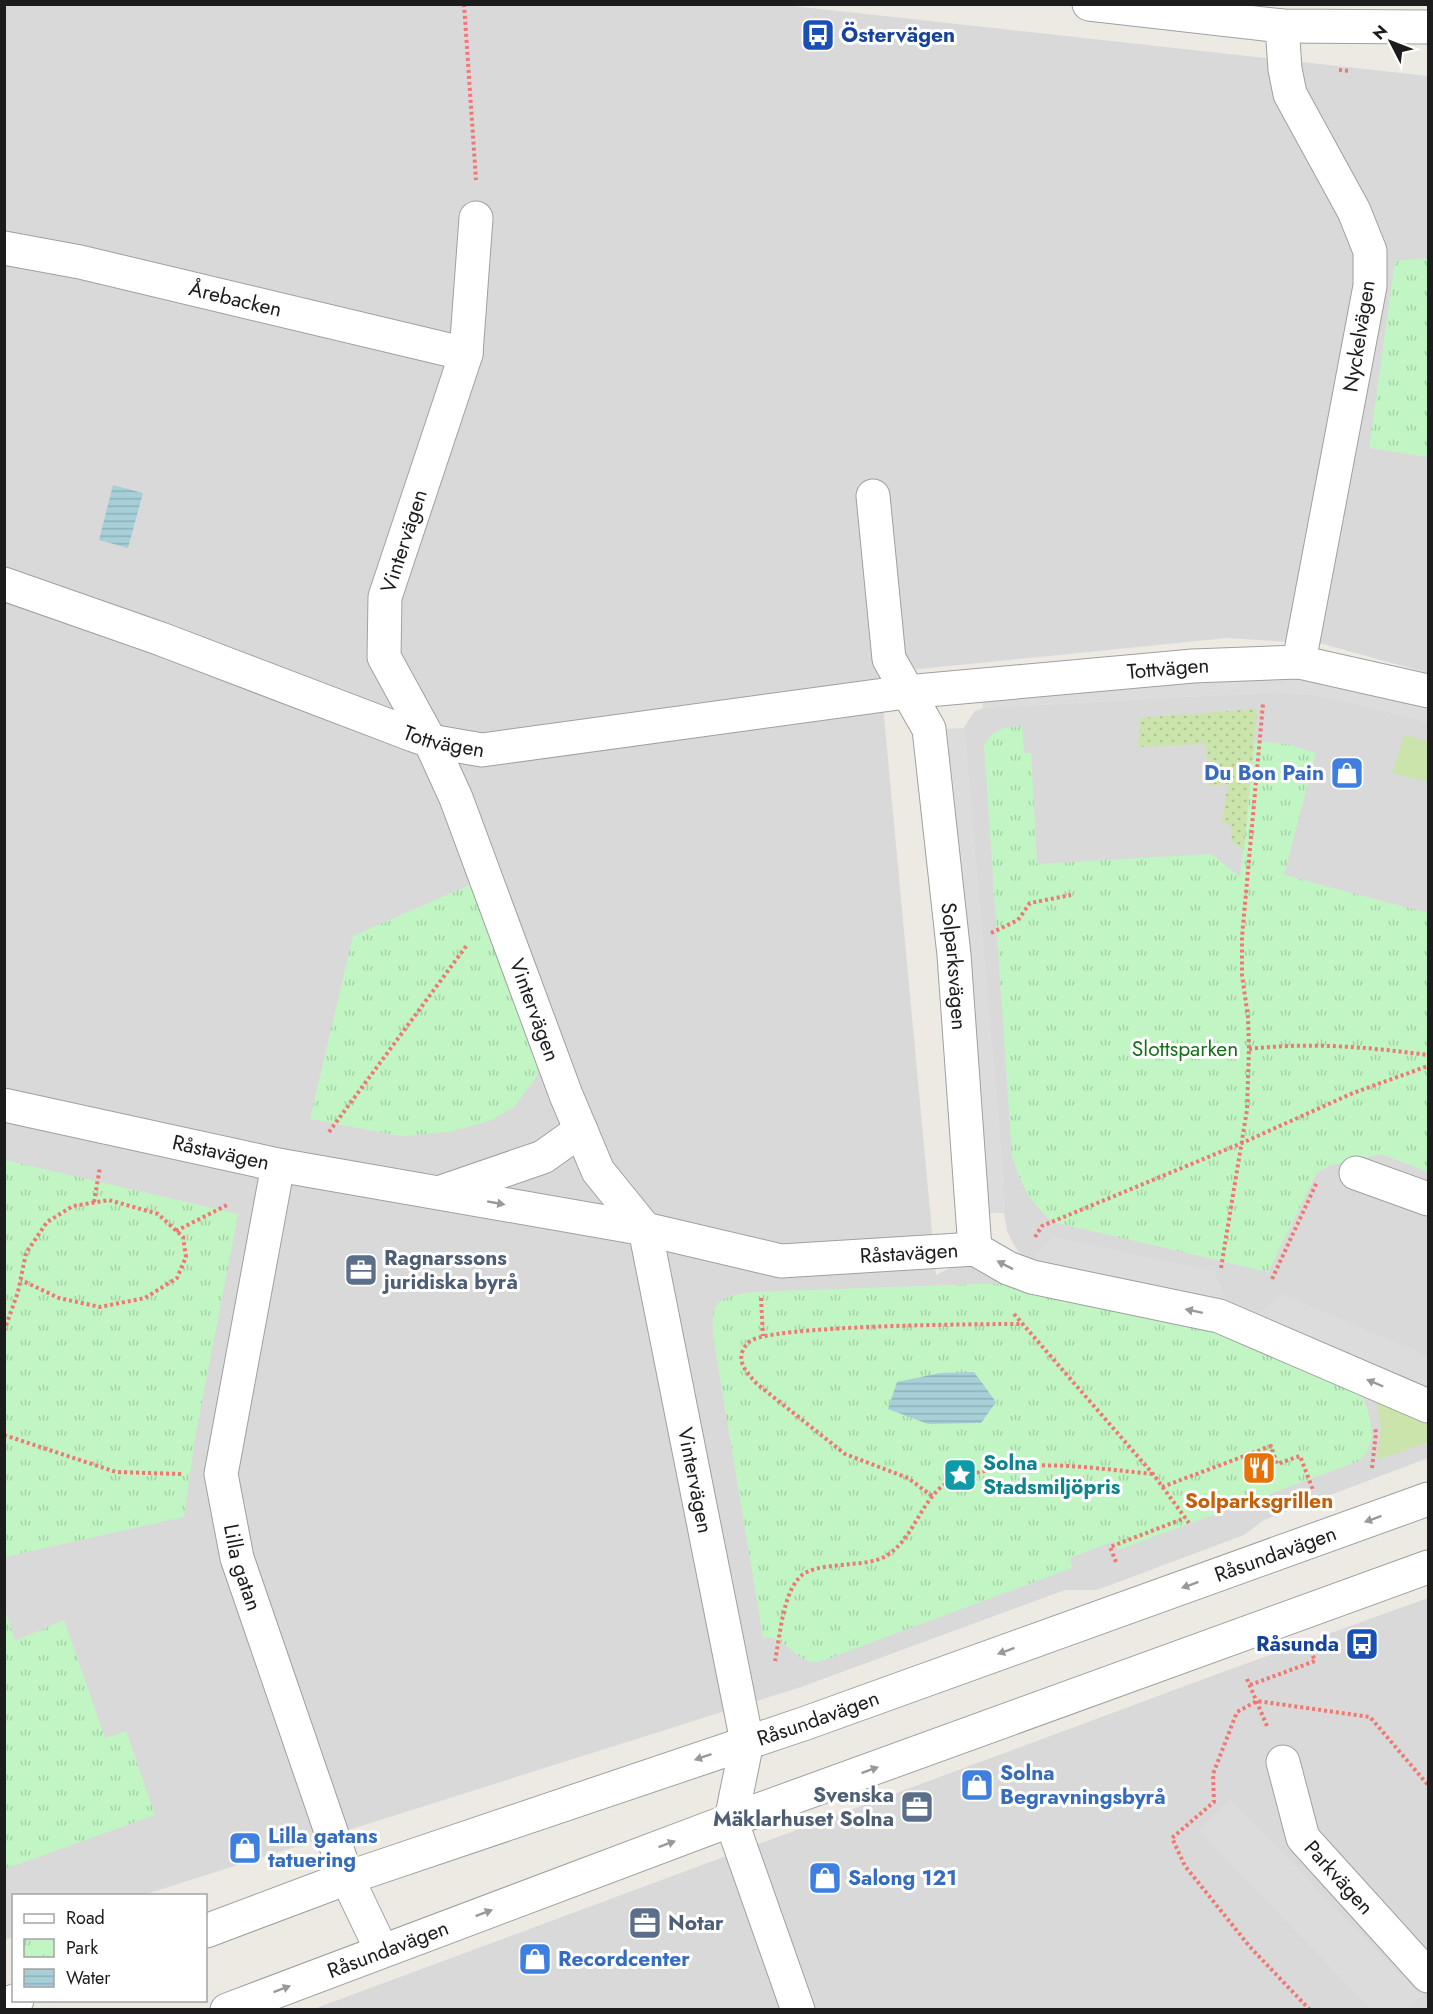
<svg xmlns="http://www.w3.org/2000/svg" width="1433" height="2014" font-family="Jost,sans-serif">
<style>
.residential{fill:#dad9d9}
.grass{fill:#cae4ac}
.park{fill:url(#park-tufts)}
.garden{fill:url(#garden-dots)}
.parking{fill:#dcdcdc}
.water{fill:url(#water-rules)}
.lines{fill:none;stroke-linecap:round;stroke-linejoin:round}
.minor-casing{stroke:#a0a0a0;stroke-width:35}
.path{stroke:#ef7972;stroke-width:4;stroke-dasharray:3 3;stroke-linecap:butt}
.minor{stroke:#fff;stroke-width:33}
.oneway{fill:#999}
.labels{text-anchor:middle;stroke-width:6;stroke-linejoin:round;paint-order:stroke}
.transit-label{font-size:21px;font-weight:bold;fill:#164399;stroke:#fff;text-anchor:start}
.street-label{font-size:21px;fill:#1c1c1c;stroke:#fff}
.shop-label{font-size:21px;font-weight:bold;fill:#366cbe;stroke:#fff;text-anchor:start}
.park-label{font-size:21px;fill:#137117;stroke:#fff}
.service-label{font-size:21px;font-weight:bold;fill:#4e5e75;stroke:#fff;text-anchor:start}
.culture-label{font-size:21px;font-weight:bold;fill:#0d838f;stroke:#fff;text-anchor:start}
.food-label{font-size:21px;font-weight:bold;fill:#c56008;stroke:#fff}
</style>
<defs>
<pattern id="park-tufts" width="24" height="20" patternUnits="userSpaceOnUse" patternTransform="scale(1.5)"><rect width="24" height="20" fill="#c2f5c4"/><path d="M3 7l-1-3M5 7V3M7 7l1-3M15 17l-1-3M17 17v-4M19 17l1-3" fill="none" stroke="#a6d1a8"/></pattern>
<pattern id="garden-dots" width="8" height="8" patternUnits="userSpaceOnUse" patternTransform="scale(1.5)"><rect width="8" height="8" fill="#cae4ac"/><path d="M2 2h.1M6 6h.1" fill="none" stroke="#adc393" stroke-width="1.8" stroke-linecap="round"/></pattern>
<pattern id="water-rules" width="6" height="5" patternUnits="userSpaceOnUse" patternTransform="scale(1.5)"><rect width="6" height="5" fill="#a6cfd8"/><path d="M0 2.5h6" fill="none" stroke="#8eb1b9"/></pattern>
</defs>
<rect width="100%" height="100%" fill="#ede9e3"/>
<!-- residential -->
<path class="residential" d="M775,4L1428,76V673L1323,644L1227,638L880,673L936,1275L950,1268L967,1264L1086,1299L1428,1417V1458L1264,1520L1244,1535L1097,1590H1065L801,1687L143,1895L14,1896L13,1937L5,1940V5Z
M1275,692L1307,694L1342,700L1428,722V1357L1282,1295L1258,1315L1034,1259L1030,1261L1023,1257L1014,1245L1007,1231L1004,1213L1002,1165L964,728L969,719L975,711L983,708Z
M1428,1598V2009L311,2010L1220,1673Z"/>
<!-- grass -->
<path class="grass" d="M1404,735L1428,741V782L1392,773Z
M1375,1395L1428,1417V1442L1377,1460L1381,1428Z"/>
<!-- park -->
<path class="park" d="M1428,258V457L1369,448L1395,261Z
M1022,726L1024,753H1031L1037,864L1211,854L1240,877L1255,741L1287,744L1316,753L1284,875L1428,913V1172L1381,1154L1328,1166L1316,1174L1268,1272L1053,1222C1029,1202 1022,1186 1012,1156L984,745C995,727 1003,728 1022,726Z
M479,881L538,1031L537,1076L514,1107L489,1121L449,1132L401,1136L310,1119L353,936Z
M5,1160L238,1214L195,1438L184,1517L5,1557Z
M976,1284H1010L1207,1328L1359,1389C1369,1410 1381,1443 1359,1461L1118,1550L1114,1541L1070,1558L1072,1568L819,1662C814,1662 809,1662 805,1660C791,1653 781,1634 763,1638L715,1348C710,1308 709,1298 752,1292Z
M5,1609L15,1641L64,1620L105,1738L126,1731L155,1815L5,1869Z"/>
<!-- garden -->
<path class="garden" d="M1257,709L1244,850L1231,842L1232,826L1222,821L1228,784L1208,786L1206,744L1138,747L1140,718Z"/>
<!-- parking -->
<path class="parking" d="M1267,678L1306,679L1428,706V722L1342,700L1307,694L1275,692L983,708L982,694Z
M964,728L1002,1165L1004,1213H987L947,729Z
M1053,1237L1214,1271L1230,1308L1030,1261Z
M1282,1294L1428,1357V1391L1258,1315Z
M1230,1799L1421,1996L1407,2009H1371L1198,1830Z"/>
<!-- water -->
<path class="water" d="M113,485L143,493L128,548L99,540Z
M974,1372L996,1402L981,1423L928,1424L888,1409L897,1382L940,1373Z"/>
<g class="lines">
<defs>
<g id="minor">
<path d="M1089,4L1282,26L1428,27"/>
<path d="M1282,26L1285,69L1290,94L1354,211L1370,251V286L1299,662"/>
<path id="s1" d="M476,218L466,354L385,597L384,657L430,741L456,798L566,1095L598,1171L645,1229L747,1742L731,1820L798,2010"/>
<path id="s2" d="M4,248L80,262L466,354"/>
<path id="s3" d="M873,496L889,659L929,729L954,955L975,1249"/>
<path id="s4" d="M4,584L161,639L413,735L430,741L482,750L906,692L1193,666L1299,662L1428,691"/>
<path id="s5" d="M4,1105L278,1165L645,1229L781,1261L975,1249L1008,1268L1032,1277L1219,1316L1428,1406"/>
<path id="s6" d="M278,1165L221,1474L237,1558L347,1878L382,1951"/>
<path d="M1356,1173L1428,1199"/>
<path d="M441,1192L543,1157L581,1130"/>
<path id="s7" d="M1283,1762L1303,1838L1428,1976"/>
<path id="s8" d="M206,1931L347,1878L806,1723L1428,1499"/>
<path d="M4,2005L17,2000"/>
<path id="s9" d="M227,2010L731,1820L1428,1567"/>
</g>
</defs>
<!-- minor casing -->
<use href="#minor" class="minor-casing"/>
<!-- path -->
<path class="path" d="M464,4L476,180
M1339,70L1351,71
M991,933L1018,920L1030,903L1071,895
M1249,1049C1310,1042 1368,1047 1428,1055
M329,1132L467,945
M94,1202L100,1167
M176,1231L229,1204
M1035,1237L1042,1226L1242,1143L1353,1093L1428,1066
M1221,1268L1247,1110L1249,1049L1248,1017L1242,975V937L1263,704
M1272,1279L1317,1182
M761,1298L763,1336
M1014,1314L1153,1474L1189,1523
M4,1331L18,1292L26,1253L47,1222L73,1206L109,1200L158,1214L183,1237L186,1257L177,1278L145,1298L100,1307L59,1298L21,1280
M4,1435L116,1472L181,1474
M1372,1468L1376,1433L1375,1427
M1162,1487L1271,1446L1277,1464L1300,1456L1313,1490
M932,1496L908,1478L845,1454L757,1384C745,1371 733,1358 749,1342C766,1325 984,1324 1022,1324
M1116,1562L1110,1547L1185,1518
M775,1661C780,1637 783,1586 805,1573C818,1566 836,1566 850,1564C863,1563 878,1562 889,1554C912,1538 919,1508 939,1489C948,1480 960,1477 972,1474C1033,1458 1091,1468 1153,1474
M1247,1679L1267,1726
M1250,1685L1315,1661L1311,1651
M1310,2010L1250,1947L1185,1866L1172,1838L1214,1802L1213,1774L1237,1712L1257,1701L1370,1717L1428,1785"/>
<!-- minor -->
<use href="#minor" class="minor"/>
</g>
<!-- one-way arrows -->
<defs><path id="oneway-solid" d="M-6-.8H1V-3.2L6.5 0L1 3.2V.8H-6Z" transform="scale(1.5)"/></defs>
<g class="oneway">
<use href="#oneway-solid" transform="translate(496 1203) rotate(10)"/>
<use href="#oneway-solid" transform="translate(1005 1265) rotate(-153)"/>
<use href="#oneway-solid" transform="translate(1194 1311) rotate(-168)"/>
<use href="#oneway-solid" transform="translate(1375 1383) rotate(-157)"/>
<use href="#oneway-solid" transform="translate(1373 1519) rotate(160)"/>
<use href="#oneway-solid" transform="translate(1190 1585) rotate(160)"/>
<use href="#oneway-solid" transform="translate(1006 1651) rotate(160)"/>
<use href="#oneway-solid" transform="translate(703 1757) rotate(161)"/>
<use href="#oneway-solid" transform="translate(870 1770) rotate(-20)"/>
<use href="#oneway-solid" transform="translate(667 1844) rotate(-20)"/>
<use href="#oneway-solid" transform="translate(484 1913) rotate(-21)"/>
<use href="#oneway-solid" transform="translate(282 1989) rotate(-21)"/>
</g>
<!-- icons -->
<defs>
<symbol id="bus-square" viewBox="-11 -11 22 22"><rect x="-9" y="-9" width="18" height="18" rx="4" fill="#1a4fb4" stroke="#fff"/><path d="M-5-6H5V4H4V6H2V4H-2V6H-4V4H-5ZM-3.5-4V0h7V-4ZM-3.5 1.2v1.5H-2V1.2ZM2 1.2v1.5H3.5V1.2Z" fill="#fff"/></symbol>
<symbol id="shop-square" viewBox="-11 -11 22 22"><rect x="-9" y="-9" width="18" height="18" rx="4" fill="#3f7fe0" stroke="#fff"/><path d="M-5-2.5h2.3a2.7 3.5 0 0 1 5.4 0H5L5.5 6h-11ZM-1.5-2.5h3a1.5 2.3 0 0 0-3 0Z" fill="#fff"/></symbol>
<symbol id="office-square" viewBox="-11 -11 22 22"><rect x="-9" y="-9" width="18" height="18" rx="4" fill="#5c6f8a" stroke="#fff"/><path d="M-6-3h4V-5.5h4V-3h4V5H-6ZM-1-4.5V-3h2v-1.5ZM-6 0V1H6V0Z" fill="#fff"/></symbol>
<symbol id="restaurant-square" viewBox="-11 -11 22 22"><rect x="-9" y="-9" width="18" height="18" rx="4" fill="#e8710a" stroke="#fff"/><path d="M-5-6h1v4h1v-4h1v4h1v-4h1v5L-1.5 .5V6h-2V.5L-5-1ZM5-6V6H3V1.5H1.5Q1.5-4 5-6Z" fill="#fff"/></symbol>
<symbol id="sight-square" viewBox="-11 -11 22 22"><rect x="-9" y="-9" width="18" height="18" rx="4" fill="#0f9aa8" stroke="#fff"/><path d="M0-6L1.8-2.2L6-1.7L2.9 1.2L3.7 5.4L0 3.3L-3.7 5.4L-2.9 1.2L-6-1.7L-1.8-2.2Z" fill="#fff"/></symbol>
</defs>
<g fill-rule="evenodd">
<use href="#bus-square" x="799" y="16" width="38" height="38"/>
<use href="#shop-square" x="1328" y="754" width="38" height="38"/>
<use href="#office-square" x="342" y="1251" width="38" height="38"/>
<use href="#restaurant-square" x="1240" y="1449" width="38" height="38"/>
<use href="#sight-square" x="941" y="1456" width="38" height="38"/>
<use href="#bus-square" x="1343" y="1625" width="38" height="38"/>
<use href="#shop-square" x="958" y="1766" width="38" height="38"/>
<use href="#office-square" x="898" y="1788" width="38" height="38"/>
<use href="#shop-square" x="226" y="1829" width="38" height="38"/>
<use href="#shop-square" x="806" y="1859" width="38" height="38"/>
<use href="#office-square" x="626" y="1904" width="38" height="38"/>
<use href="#shop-square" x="516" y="1940" width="38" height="38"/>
</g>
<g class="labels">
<!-- transit labels -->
<g class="transit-label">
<text x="841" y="42">Östervägen</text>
<text x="1339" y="1651" text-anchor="end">Råsunda</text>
</g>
<!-- street labels -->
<g class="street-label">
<text dy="7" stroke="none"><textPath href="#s2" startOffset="237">Årebacken</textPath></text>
<text transform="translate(1359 336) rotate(-81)" y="7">Nyckelvägen</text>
<text transform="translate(404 541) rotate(-72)" y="7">Vintervägen</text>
<text dy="7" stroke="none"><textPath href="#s4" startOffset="1198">Tottvägen</textPath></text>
<text dy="7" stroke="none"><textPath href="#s4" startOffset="468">Tottvägen</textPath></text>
<text dy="7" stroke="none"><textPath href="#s3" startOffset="483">Solparksvägen</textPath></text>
<text dy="7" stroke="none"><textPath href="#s1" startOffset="837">Vintervägen</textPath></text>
<text dy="7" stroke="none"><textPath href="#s5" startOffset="222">Råstavägen</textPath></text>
<text dy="7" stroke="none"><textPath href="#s5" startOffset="921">Råstavägen</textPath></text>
<text dy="7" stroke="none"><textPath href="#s1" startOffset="1341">Vintervägen</textPath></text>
<text dy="7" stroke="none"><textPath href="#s8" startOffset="1134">Råsundavägen</textPath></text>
<text dy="7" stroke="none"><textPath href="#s6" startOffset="410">Lilla gatan</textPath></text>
<text dy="7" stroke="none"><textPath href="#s8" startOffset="648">Råsundavägen</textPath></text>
<text dy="7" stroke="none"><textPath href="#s7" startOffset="132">Parkvägen</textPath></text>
<text dy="7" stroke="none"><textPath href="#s9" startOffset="172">Råsundavägen</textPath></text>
</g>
<!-- shop labels -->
<g class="shop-label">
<text x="1324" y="780" text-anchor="end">Du Bon Pain</text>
<text x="1000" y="1780">Solna<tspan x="1000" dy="24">Begravningsbyrå</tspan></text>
<text x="268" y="1843">Lilla gatans<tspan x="268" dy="24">tatuering</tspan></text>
<text x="848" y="1885">Salong 121</text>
<text x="558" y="1966">Recordcenter</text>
</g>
<!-- park labels -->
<g class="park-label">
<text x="1185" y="1056">Slottsparken</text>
</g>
<!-- service labels -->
<g class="service-label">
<text x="384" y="1265">Ragnarssons<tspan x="384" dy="24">juridiska byrå</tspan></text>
<text x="894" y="1802" text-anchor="end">Svenska<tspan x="894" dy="24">Mäklarhuset Solna</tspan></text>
<text x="668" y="1930">Notar</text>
</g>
<!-- culture labels -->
<g class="culture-label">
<text x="983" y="1470">Solna<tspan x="983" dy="24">Stadsmiljöpris</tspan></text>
</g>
<!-- food labels -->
<g class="food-label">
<text x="1259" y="1508">Solparksgrillen</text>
</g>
</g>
<!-- border -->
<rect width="1433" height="2014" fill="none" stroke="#1c1c1c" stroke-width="12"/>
<!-- legend -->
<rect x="12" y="1894" width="195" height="108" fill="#ffffff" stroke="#a4a4a4" stroke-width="1.5"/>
<rect x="24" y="1914" width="30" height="9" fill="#ffffff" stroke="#a4a4a4" stroke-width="1.5"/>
<text x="66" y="1924" font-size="18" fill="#1c1c1c">Road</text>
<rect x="24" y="1939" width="30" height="18" fill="url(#park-tufts)" stroke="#a4a4a4" stroke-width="1.5"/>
<text x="66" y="1954" font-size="18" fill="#1c1c1c">Park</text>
<rect x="24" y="1969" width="30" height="18" fill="url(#water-rules)" stroke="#a4a4a4" stroke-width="1.5"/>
<text x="66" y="1984" font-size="18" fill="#1c1c1c">Water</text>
<!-- north arrow -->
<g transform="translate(1391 42) rotate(312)" stroke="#ffffff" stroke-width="4.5" paint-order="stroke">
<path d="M0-4.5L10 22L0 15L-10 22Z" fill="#1c1c1c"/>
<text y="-9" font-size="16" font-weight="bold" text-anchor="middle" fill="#1c1c1c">N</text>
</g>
</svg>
